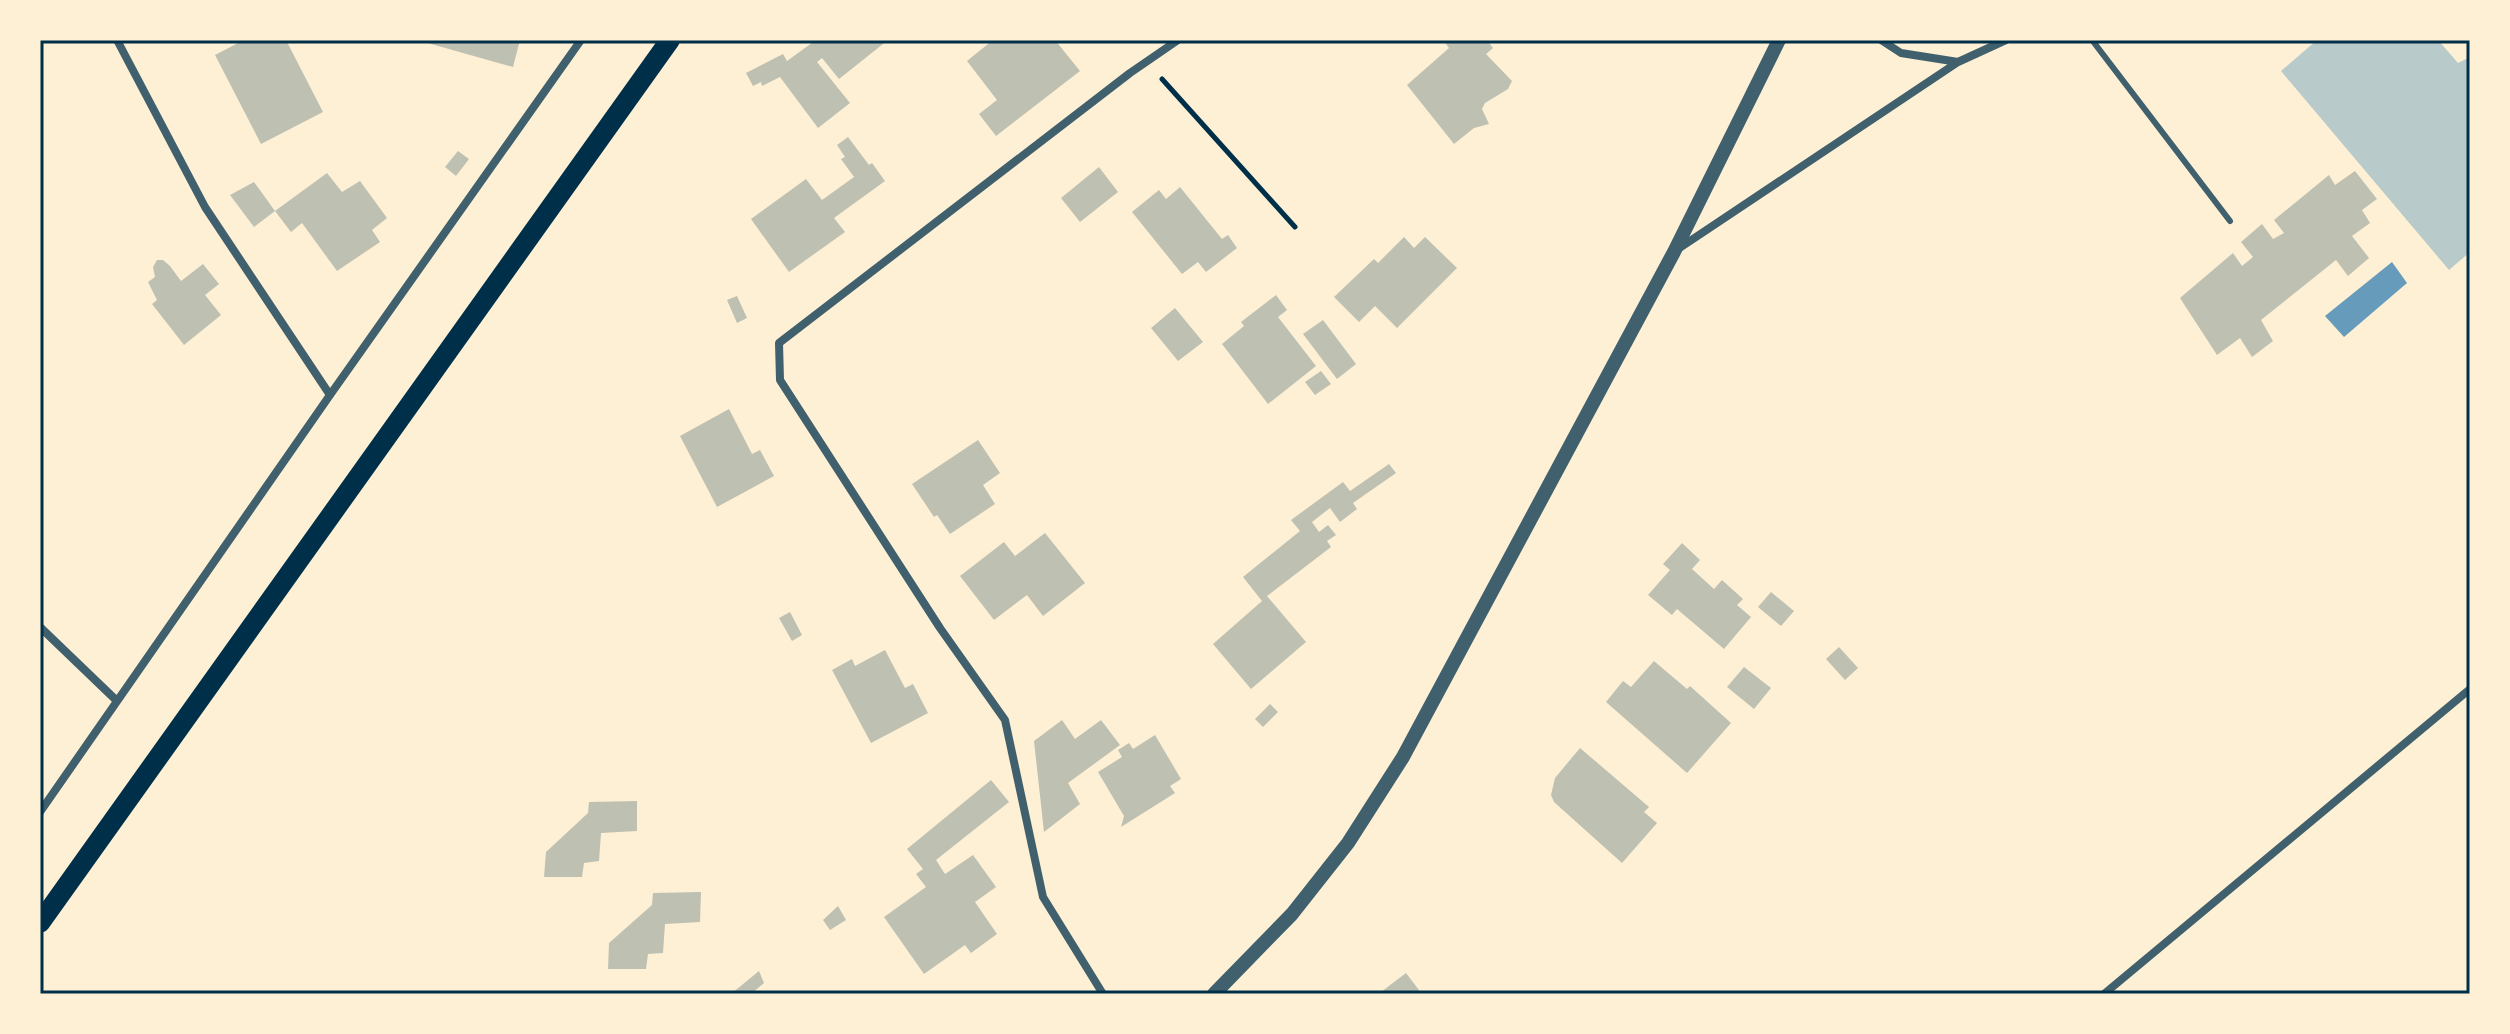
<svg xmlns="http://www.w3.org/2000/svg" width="2510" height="1034" font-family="'DejaVu Sans',sans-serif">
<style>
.green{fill:#b9caca}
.water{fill:#669bbc}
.building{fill:#bec0b2}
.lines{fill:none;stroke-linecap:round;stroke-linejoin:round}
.path{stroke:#003049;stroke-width:5}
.service{stroke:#3f606c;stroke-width:6}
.minor{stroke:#3f606c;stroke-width:8}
.tertiary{stroke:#3f606c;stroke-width:14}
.primary{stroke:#003049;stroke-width:20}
.neatline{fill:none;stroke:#003049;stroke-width:3}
</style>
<rect width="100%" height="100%" fill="#fdf0d5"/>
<!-- green -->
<path class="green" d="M2317,40H2438L2458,63L2470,57V252L2449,270L2281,71Z"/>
<!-- water -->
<path class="water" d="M2392,262L2407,283L2344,337L2325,316Z"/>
<!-- building -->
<path class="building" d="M244,40H286L323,112L261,144L215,55Z
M425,40H520L513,67L424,42Z
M816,40H888L839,79L822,58L817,62L850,103L818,128L780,77L762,86L761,82L753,86L746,73L783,54L787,61Z
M993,40H1055L1080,71L996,136L979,114L997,100L967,61Z
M1443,40H1487L1493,48L1486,54L1512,81L1508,89L1485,103L1482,109L1489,124L1474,128L1454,144L1407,85L1449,48Z
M848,137L869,165L872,163L885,181L834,218L845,232L789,272L751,219L806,179L822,200L854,177L841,159L845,157L837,145Z
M458,151L469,159L456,176L445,167Z
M1099,167L1118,192L1080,222L1061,198Z
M2355,171L2377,199L2362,210L2370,223L2352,236L2369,258L2348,276L2336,260L2261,320L2273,341L2252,357L2240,338L2217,355L2180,298L2233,253L2242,266L2253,257L2241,242L2262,224L2273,239L2284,233L2274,220L2329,175L2335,185Z
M327,173L342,192L360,181L387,218L372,230L380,242L337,271L302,223L291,232L275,211L254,227L230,195L254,182L275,211Z
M1180,187L1222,239L1228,235L1237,248L1206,272L1198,262L1182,274L1132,212L1159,190L1166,199Z
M1404,237L1414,248L1425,237L1457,268L1397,328L1375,306L1359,322L1334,297L1374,259L1378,263Z
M157,260H163L170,266L181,281L203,264L219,284L205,295L221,315L184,345L152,304L157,300L148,282L155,277L153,267Z
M1276,295L1287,310L1278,317L1316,366L1268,404L1222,344L1244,326L1241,322Z
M737,296L747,318L737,323L727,300Z
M1175,308L1203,342L1178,361L1151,328Z
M1323,320L1356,364L1337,379L1303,334Z
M1321,371L1331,384L1315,395L1305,382Z
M729,409L752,454L760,450L774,476L717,507L680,436Z
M978,440L1000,473L983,485L995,504L950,534L937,515L934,517L912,484Z
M1389,464L1396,473L1353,503L1357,509L1340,522L1330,508L1312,522L1319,532L1328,525L1336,535L1327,541L1331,547L1267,596L1306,642L1251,689L1213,644L1262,601L1243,577L1300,531L1291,520L1343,482L1350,491Z
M1045,533L1085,583L1043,616L1027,595L994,620L960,576L1004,542L1015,556Z
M1682,543L1700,560L1692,569L1714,589L1722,580L1743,599L1737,605L1751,617L1724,649L1677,609L1672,615L1648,595L1670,570L1663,564Z
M1771,592L1794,611L1781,626L1758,607Z
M790,612L802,635L792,641L779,618Z
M1839,647L1858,668L1845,680L1826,659Z
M885,650L905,688L913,684L928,713L871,743L832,670L852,659L855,666Z
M1654,661L1687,689L1690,686L1731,723L1687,773L1606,702L1623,681L1631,687Z
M1744,667L1771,688L1754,709L1727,687Z
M1270,704L1278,712L1263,727L1255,719Z
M1062,720L1075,739L1101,720L1120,745L1068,783L1080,804L1044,832L1034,741Z
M1155,735L1181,779L1170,786L1175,793L1121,827L1124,816L1098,772L1122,757L1118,750L1129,743L1133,749Z
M1580,748L1649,807L1644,812L1657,823L1622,863L1554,802L1551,795L1555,778Z
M991,780L1009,802L936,860L945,874L973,855L996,887L975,902L997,934L971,953L965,945L924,974L884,917L926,887L916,874L923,869L907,849Z
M637,801V831L601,833L599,861L584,863L582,877H544L546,852L588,813L589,802Z
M701,892L700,922L665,924L663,953L648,954L646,969H608L609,943L652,905L653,893Z
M838,906L846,920L830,930L823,920Z
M759,971L764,983L751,994H731Z
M1406,973L1422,994H1382L1381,992Z"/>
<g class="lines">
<!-- path -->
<path class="path" d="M1162,79L1295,227"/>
<!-- service -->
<path class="service" d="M2092,40L2230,221"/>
<!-- minor -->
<path class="minor" d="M117,40L205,207L330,395
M1881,40L1901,53L1958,62L2006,40
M1678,249L1958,62
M40,627L117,701
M40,812L330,395L581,40
M1103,994L1043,897L1005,720L940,628L780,380L779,343L1130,73L1178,40
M2104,994L2470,689"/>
<!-- tertiary -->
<path class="tertiary" d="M1214,994L1292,914L1348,843L1403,757L1674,252L1779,40"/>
<!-- primary -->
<path class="primary" d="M40,923L670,40"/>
</g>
<!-- border -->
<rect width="2510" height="1034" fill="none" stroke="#fdf0d5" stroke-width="84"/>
<rect x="42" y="42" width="2426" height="950" class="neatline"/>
</svg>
